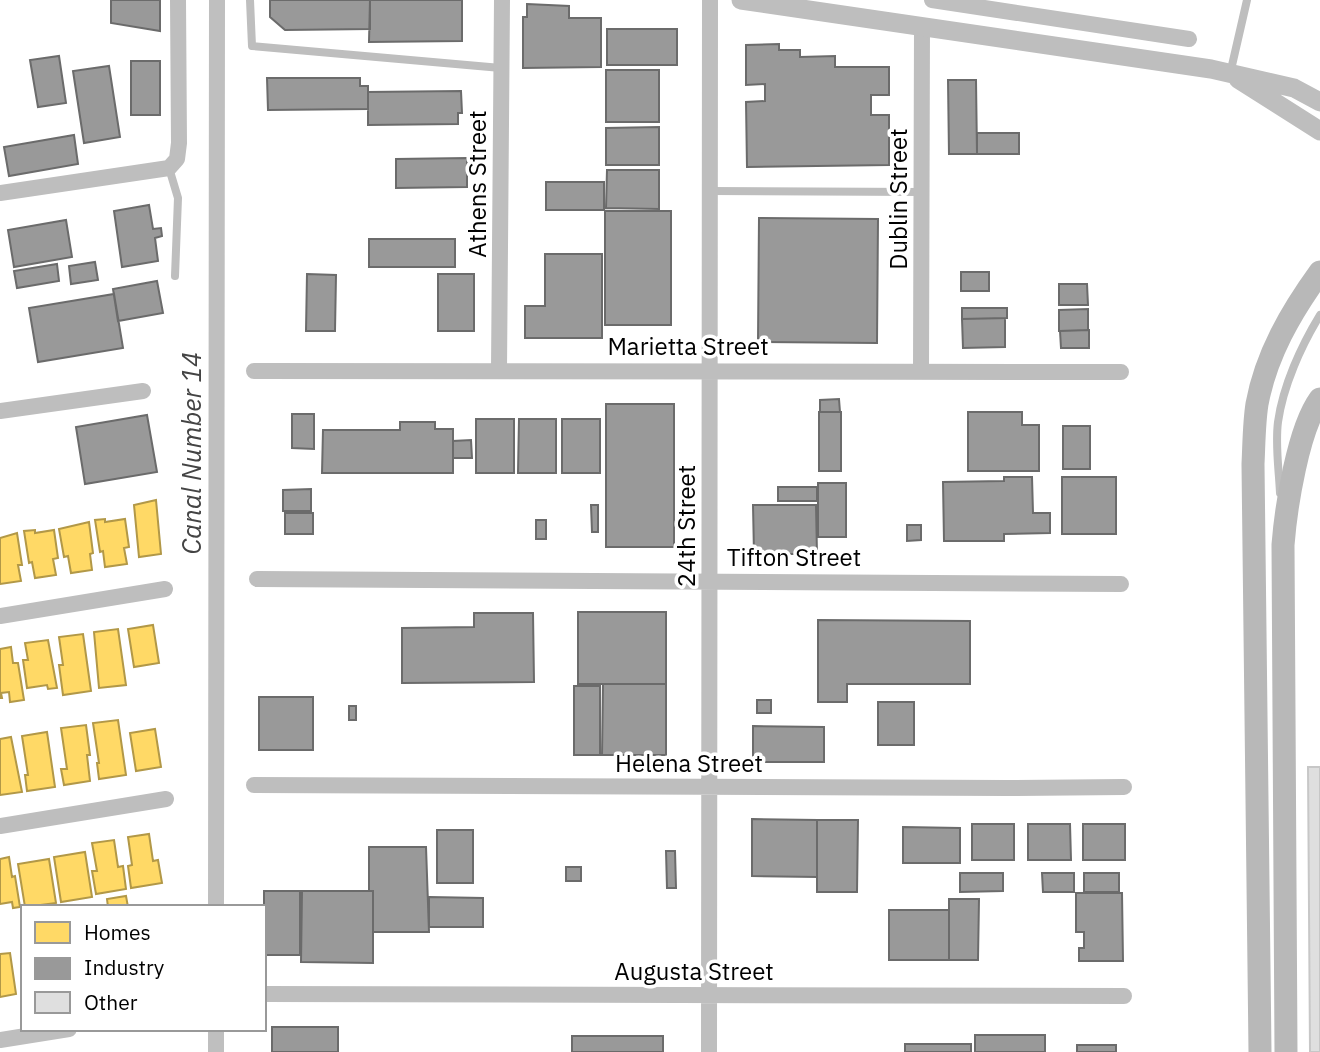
<svg xmlns="http://www.w3.org/2000/svg" width="1320" height="1052" font-family="'IBM Plex Sans',sans-serif">
<style>
.homes{fill:#ffd966;stroke:#b29847;stroke-width:2}
.industry{fill:#999;stroke:#6b6b6b;stroke-width:2}
.lines{fill:none;stroke-linecap:round;stroke-linejoin:round}
.canal{stroke:#bfbfbf;stroke-width:16}
.building{fill:#dfdfdf;stroke:#c7c7c7;stroke-width:2}
.service{stroke:#bebebe;stroke-width:8}
.minor{stroke:#bebebe;stroke-width:16}
.tertiary{stroke:#bebebe;stroke-width:19}
.secondary{stroke:#b8b8b8;stroke-width:23}
.labels{text-anchor:middle;stroke-width:7;stroke-linejoin:round;paint-order:stroke}
.street-label{font-size:24px;fill:#000;stroke:#fff}
.water-label{font-size:26px;font-style:italic;fill:#444;stroke:#fff}
</style>
<rect width="100%" height="100%" fill="#fff"/>
<!-- homes -->
<path class="homes" d="M156,500L161,554L139,557L134,505Z
M105,519V522L125,519L129,547L124,548L127,564L105,567L103,551L100,552L95,520Z
M89,522L93,553L90,554L92,570L71,573L68,556L64,557L59,529Z
M35,530V533L54,530L58,558L53,559L56,575L35,578L32,562L29,563L24,531Z
M17,533L22,565H18L21,581L0,584V538Z
M153,625L159,663L134,667L128,629Z
M118,629L126,685L99,688L94,632Z
M83,634L91,691L63,695L59,665H63L59,637Z
M48,640L57,688L48,689L47,685L27,688L23,660H28L25,643Z
M11,647L13,663H18L24,700L10,702L9,692L1,693L2,698H0V649Z
M118,720L126,775L99,779L97,763H99L93,723Z
M86,725L90,755H87L90,781L64,785L61,769H67L61,728Z
M155,729L161,767L136,771L130,733Z
M47,732L55,787L27,791L25,775H28L22,736Z
M11,737L22,792L0,795V739Z
M149,834L153,861L158,860L162,883L131,888L128,866L132,865L128,837Z
M114,840L118,867L123,866L126,889L96,894L92,871H97L92,843Z
M85,852L92,897L61,902L54,857Z
M9,857L12,877L15,876L20,907L13,908L12,902L0,904V859Z
M49,859L56,903L25,907L18,864Z
M126,896L128,907H108L107,899Z
M10,953L16,994L0,997V954Z"/>
<!-- industry -->
<path class="industry" d="M111,0H160V31L111,23Z
M270,0H370V29L285,30L270,17Z
M370,0H462V41L369,42Z
M527,4L569,6V18H601V67L523,68V17H527Z
M607,29H677V65H607Z
M779,44V50H800V57L835,56V67H889V95H871V115H889V165L747,167L746,102L765,101V84L746,85V45Z
M59,56L66,103L38,107L30,60Z
M131,61H160V115H131Z
M109,66L120,137L84,143L73,71Z
M606,70H659V122H606Z
M267,78H360V86H368V109L268,110Z
M948,80H976L977,154H949Z
M461,91L462,113H458V124L368,125V92Z
M659,127V165H606V128Z
M977,133H1019V154H977Z
M74,135L78,164L9,176L4,147Z
M467,158V187L396,188V159Z
M607,170H659V209L606,208Z
M546,182H604V210H546Z
M149,205L153,229L161,228L162,236L155,238L158,261L122,267L114,211Z
M605,211H671V325H605Z
M759,218L878,219L877,343L758,342Z
M66,220L72,257L14,267L8,230Z
M369,239H455V267H369Z
M545,254H602V338H525V306H545Z
M95,262L98,280L71,284L69,266Z
M57,264L59,281L17,288L14,271Z
M961,272H989V291H961Z
M307,274L336,275L335,331H306Z
M438,274H474V331H438Z
M157,281L163,313L118,321L113,289Z
M1059,284H1087L1088,305H1059Z
M114,294L123,348L38,362L29,308Z
M962,308H1007V318L962,319Z
M1088,309V330L1059,331V310Z
M1005,318V347L963,348L962,319Z
M1089,330V348H1061L1060,331Z
M839,399L840,412H820V400Z
M606,404H674V547H606Z
M819,412H841V471H819Z
M968,412H1022V425H1039V471H968Z
M292,414H314V449L292,448Z
M147,415L157,472L85,484L76,427Z
M476,419H514V473H476Z
M519,419H556V473H518Z
M562,419H600V473H562Z
M400,422H435V429H453V473H322L323,430H400Z
M1063,426H1090V469H1063Z
M471,440L472,458H453V441Z
M1004,477H1032L1033,513H1050V533L1004,534V541H944L943,482L1004,481Z
M1062,477H1116V534H1062Z
M818,483H846V537H818Z
M778,487H817V501H778Z
M311,489V511H283V490Z
M591,505H598V532H592Z
M753,505H816L817,554H754Z
M285,513H313V534H285Z
M536,520H546V539H536Z
M907,525H921V540L907,541Z
M578,612H666V684H578Z
M474,613H533L534,682L402,683V628L474,627Z
M818,620L970,621V684H847V702H818Z
M603,684H666V755H602Z
M574,686H600V755H574Z
M259,697H313V750H259Z
M757,700H771V713H757Z
M878,702H914V745H878Z
M349,706H356V720H349Z
M753,726L824,727V762H753Z
M752,819L817,820V877L752,876Z
M817,820H858L857,892H817Z
M972,824H1014V860H972Z
M1028,824H1070L1071,860H1028Z
M1083,824H1125V860H1083Z
M903,827L960,828V863H903Z
M437,830H473V883H437Z
M369,847H426L429,932H373V891H369Z
M666,851H675L676,888H667Z
M566,867H581V881H566Z
M960,873H1003V891L960,892Z
M1042,873H1074V892H1043Z
M1084,873H1119V892H1084Z
M264,891H300V955H264Z
M302,891H373V963L301,962Z
M1076,893H1122L1123,961H1079V948H1084V932H1076Z
M429,897L483,898V927H429Z
M949,899H979L978,960H949Z
M889,910H949V960H889Z
M272,1027H338V1052H272Z
M975,1035H1045V1052H975Z
M572,1036H663V1052H572Z
M905,1044H971V1052H905Z
M1077,1045H1116V1052H1077Z"/>
<g class="lines">
<!-- canal -->
<path class="canal" d="M932,0L1189,39
M216,907L217,0
M216,1052V1029"/>
</g>
<!-- building -->
<path class="building" d="M1308,767H1320V1052H1310Z"/>
<g class="lines">
<!-- service -->
<path class="service" d="M250,0L252,46L501,68
M1230,74L1247,0
M169,168L178,198L175,276
M710,191L921,192
M1280,493C1279,470 1275,445 1278,422C1283,386 1301,346 1320,315"/>
<!-- minor -->
<path class="minor" d="M0,193L169,168L177,159L179,143L178,0
M499,369L502,0
M254,371L1121,372
M921,371L922,28
M0,411L143,391
M257,579L1121,584
M0,616L165,589
M254,785L1005,788L1124,787
M0,826L166,799
M264,994L1124,996
M0,1040L69,1029
M709,1052L710,0"/>
<!-- tertiary -->
<path class="tertiary" d="M741,0L1211,69L1294,88L1320,102
M1238,79L1320,131"/>
<!-- secondary -->
<path class="secondary" d="M1260,1052L1253,464C1254,444 1254,423 1257,404C1266,355 1291,312 1320,272
M1286,1052L1283,545C1286,507 1298,429 1320,399"/>
</g>
<g class="labels">
<!-- street labels -->
<g class="street-label">
<text transform="translate(478 184) rotate(-90)" y="8">Athens Street</text>
<text transform="translate(899 199) rotate(-90)" y="8">Dublin Street</text>
<text x="688" y="355">Marietta Street</text>
<text transform="translate(687 526) rotate(-90)" y="8">24th Street</text>
<text x="794" y="566">Tifton Street</text>
<text x="689" y="772">Helena Street</text>
<text x="694" y="980">Augusta Street</text>
</g>
<!-- water labels -->
<g class="water-label">
<text transform="translate(192 453) rotate(-90)" y="9">Canal Number 14</text>
</g>
</g>
<!-- legend -->
<rect x="21" y="905" width="245" height="126" fill="#ffffff" stroke="#999999" stroke-width="2"/>
<rect x="35" y="922" width="35" height="21" fill="#ffd966" stroke="#999999" stroke-width="2"/>
<text x="84" y="940" font-size="21" fill="#000000">Homes</text>
<rect x="35" y="958" width="35" height="21" fill="#999999" stroke="#999999" stroke-width="2"/>
<text x="84" y="975" font-size="21" fill="#000000">Industry</text>
<rect x="35" y="992" width="35" height="21" fill="#dfdfdf" stroke="#999999" stroke-width="2"/>
<text x="84" y="1010" font-size="21" fill="#000000">Other</text>
</svg>
